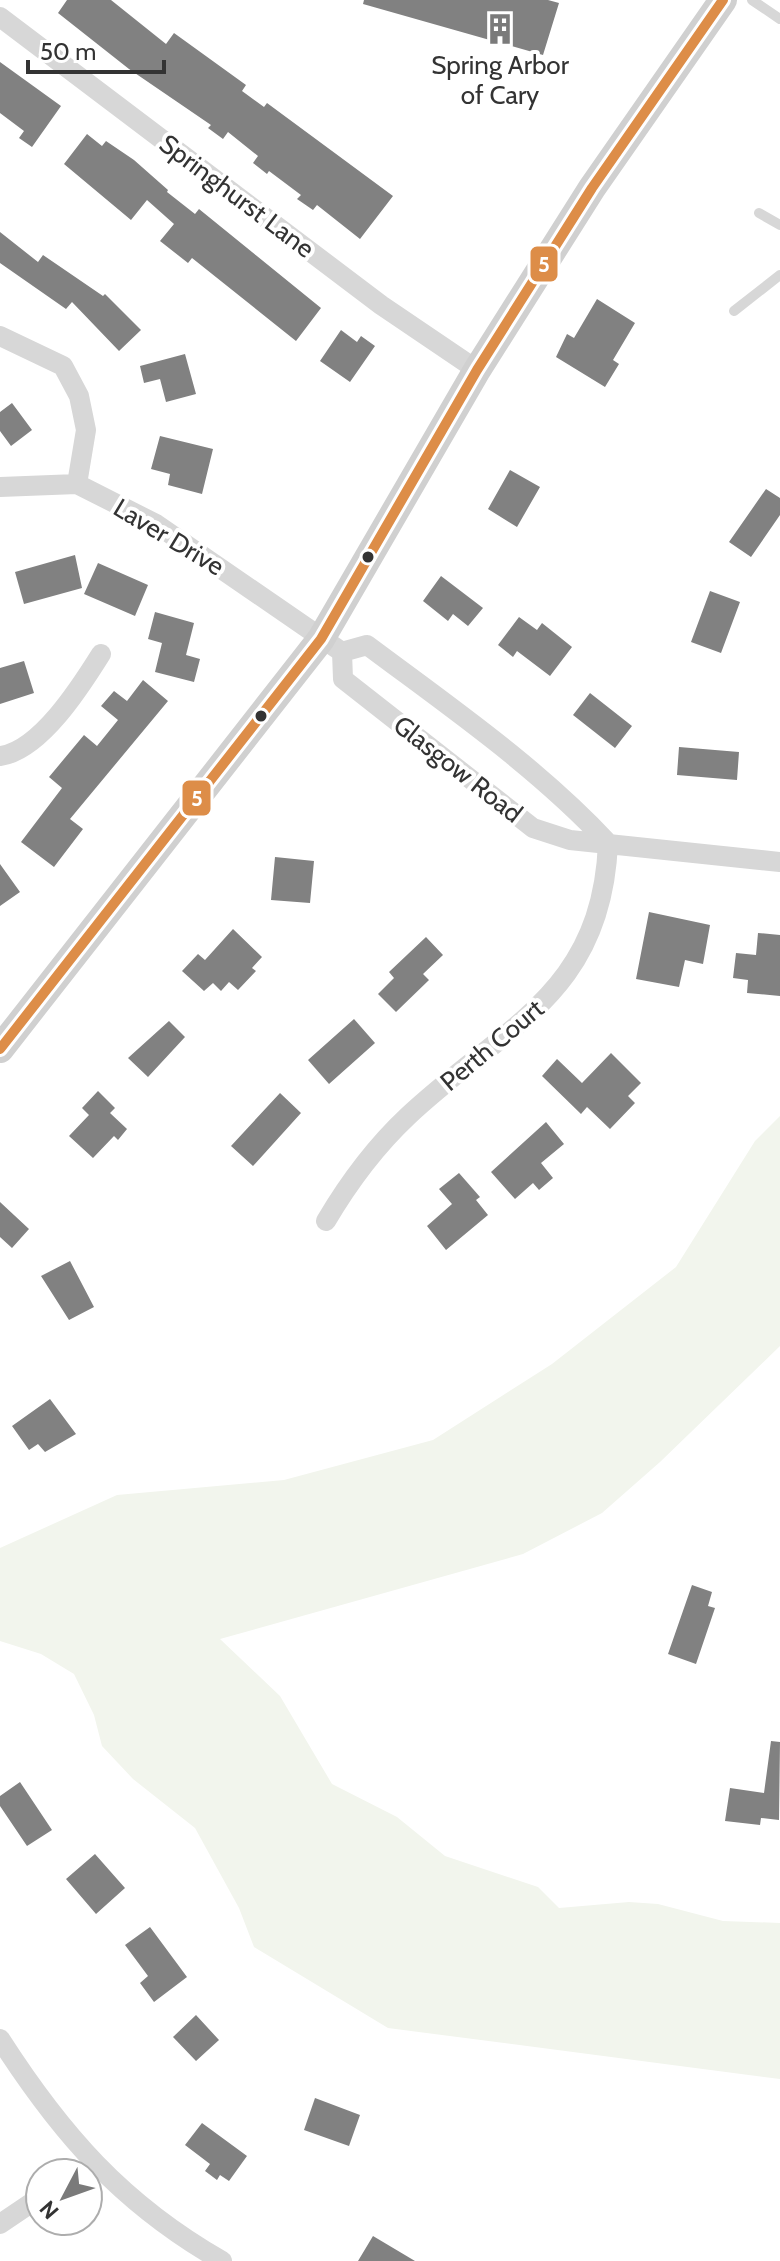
<svg xmlns="http://www.w3.org/2000/svg" width="780" height="2261" font-family="Cabin,sans-serif">
<style>
.green{fill:#f2f5ed}
.building{fill:#818181}
.lines{fill:none;stroke-linecap:round;stroke-linejoin:round}
.service{stroke:#d7d7d7;stroke-width:10}
.minor{stroke:#d7d7d7;stroke-width:20}
.secondary{stroke:#d0d0d0;stroke-width:28}
.bus-1-casing{stroke:#fff;stroke-width:16}
.bus-1{stroke:#dd8d48;stroke-width:10}
.bus-dot{fill:#333;stroke:#fff;stroke-width:3}
.labels{text-anchor:middle;stroke-width:8;stroke-linejoin:round;paint-order:stroke}
.poi-label{font-size:26px;fill:#333;stroke:#fff}
.street-label{font-size:26px;fill:#333;stroke:#fff}
.line-badge{stroke:#fff;stroke-width:3}
.badge-label{font-size:22px;text-anchor:middle;font-weight:bold;fill:#fff}
</style>
<rect width="100%" height="100%" fill="#fff"/>
<!-- green -->
<path class="green" d="M780,1116V1346L660,1462L602,1513L523,1554L220,1639L280,1696L332,1784L397,1817L445,1856L538,1887L559,1908L629,1902L658,1904L723,1921L780,1923V2079L388,2028L254,1947L239,1908L195,1828L133,1779L102,1746L94,1715L74,1674L41,1654L0,1641V1548L117,1495L284,1480L433,1440L552,1364L676,1267L755,1141Z"/>
<!-- building -->
<path class="building" d="M67,0H111L166,44L174,33L246,85L242,91L264,107L267,103L393,196L360,239L317,205L313,210L297,199L301,195L269,171L267,174L253,163L258,156L228,132L223,139L208,128L211,125L129,69L58,13Z
M364,0H548L559,3L543,55L363,4Z
M0,62L61,106L32,147L19,138L24,131L0,113Z
M87,134L102,146L106,141L134,160L168,190L167,192L195,214L199,209L321,308L296,341L192,258L188,263L160,241L174,224L147,200L131,220L64,164Z
M0,232L38,262L43,255L103,296L105,294L141,330L119,351L72,302L66,309L0,263Z
M597,299L635,323L613,360L619,364L605,387L556,357L567,334L574,338Z
M341,330L357,342L361,336L375,346L350,382L320,361Z
M185,354L196,394L166,402L160,379L144,383L140,366Z
M12,403L32,430L11,446L0,431V412Z
M160,436L213,449L202,494L168,485L170,474L151,469Z
M510,470L540,487L517,527L488,509Z
M766,489L780,498V515L751,557L729,542Z
M75,555L82,588L24,604L15,572Z
M98,563L148,585L135,616L84,594Z
M441,576L483,608L468,626L453,614L448,621L423,601Z
M710,591L740,602L721,653L691,642Z
M155,612L194,623L186,655L200,659L194,682L155,672L162,643L148,639Z
M519,617L537,630L542,623L572,647L550,676L517,651L513,657L498,645Z
M24,661L34,693L0,704V668Z
M143,680L168,701L70,819L83,829L54,867L21,842L62,788L49,777L84,735L97,746L118,720L101,706L114,691L127,701Z
M590,693L632,726L615,748L573,715Z
M679,747L739,752L737,780L677,775Z
M275,857L314,861L310,903L271,900Z
M0,864L20,892L0,906Z
M649,912L710,925L703,964L685,960L679,987L636,979Z
M233,929L262,957L252,968L256,971L238,990L229,982L221,991L213,983L204,991L182,971L198,954L205,960Z
M758,933L780,935V996L747,993L748,980L733,978L736,953L756,955Z
M426,937L443,955L423,974L429,980L396,1012L378,994L394,978L389,972Z
M354,1019L375,1043L329,1084L308,1060Z
M169,1021L185,1037L148,1077L128,1058Z
M611,1053L641,1083L628,1096L635,1103L610,1129L587,1107L581,1114L542,1076L557,1059L582,1083Z
M98,1091L115,1108L110,1113L127,1129L118,1140L114,1136L93,1158L69,1136L89,1115L82,1108Z
M280,1093L301,1113L253,1166L231,1146Z
M546,1122L564,1144L541,1163L553,1178L539,1190L533,1183L515,1199L491,1172Z
M459,1173L480,1197L476,1200L488,1215L446,1250L427,1226L452,1204L439,1189Z
M0,1202L29,1229L12,1248L0,1237Z
M70,1261L94,1307L69,1320L41,1276Z
M50,1399L76,1434L45,1452L38,1444L29,1450L12,1426Z
M692,1585L712,1592L708,1606L715,1608L696,1664L668,1654Z
M771,1741L780,1742L779,1820L761,1818L760,1825L725,1821L730,1788L764,1793Z
M20,1782L52,1830L27,1846L0,1806V1796Z
M95,1854L125,1888L96,1914L66,1879Z
M150,1927L187,1977L154,2002L140,1983L148,1976L125,1945Z
M196,2015L219,2040L196,2061L173,2037Z
M315,2098L360,2115L349,2146L304,2130Z
M202,2123L247,2156L229,2181L220,2175L217,2180L205,2171L210,2164L185,2145Z
M373,2236L415,2261H358Z"/>
<g class="lines">
<!-- service -->
<path class="service" d="M752,0L780,19
M759,213L780,225
M734,311L780,275"/>
<!-- minor -->
<path class="minor" d="M0,17L381,305L477,370
M0,336L63,366L79,396L86,430L77,484
M0,487L77,484L156,524L342,652L367,645C450,707 537,767 608,843
M342,652L343,679L533,828L570,840L780,862
M0,756C40,751 81,686 101,654
M326,1221C349,1182 375,1147 408,1116C505,1025 602,994 608,843
M0,2039C61,2134 122,2204 222,2261
M0,2224L40,2197"/>
<!-- secondary -->
<path class="secondary" d="M0,1049L321,639L477,370L592,188L723,0"/>
<defs>
<path id="bus-1" d="M0,1049L321,639L477,370L592,188L723,0"/>
</defs>
<!-- bus-1 casing -->
<use href="#bus-1" class="bus-1-casing"/>
<!-- bus-1 -->
<use href="#bus-1" class="bus-1"/>
</g>
<!-- icons -->
<defs>
<symbol id="building-bare" viewBox="-9 -9 18 18"><path d="M-4-6H4V6H1V3H-1V6H-4ZM-2.5-4.3h1.7v1.8h-1.7ZM.8-4.3h1.7v1.8H.8ZM-2.5-1h1.7V.8h-1.7ZM.8-1h1.7V.8H.8Z" fill="#7a7a7a" stroke="#fff" stroke-width="2.5" paint-order="stroke"/></symbol>
</defs>
<g fill-rule="evenodd">
<use href="#building-bare" x="478" y="7" width="44" height="44"/>
</g>
<!-- markers -->
<g class="bus-dot">
<circle cx="368" cy="557" r="7"/>
<circle cx="261" cy="716" r="7"/>
</g>
<g class="labels">
<!-- poi labels -->
<g class="poi-label">
<text x="500" y="74">Spring Arbor<tspan x="500" dy="30">of Cary</tspan></text>
</g>
<!-- street labels -->
<g class="street-label">
<text transform="translate(237 196) rotate(37)" y="9">Springhurst Lane</text>
<text transform="translate(169 537) rotate(31)" y="9">Laver Drive</text>
<text transform="translate(458 769) rotate(38)" y="9">Glasgow Road</text>
<text transform="translate(492 1045) rotate(-40)" y="9">Perth Court</text>
</g>
</g>
<g class="line-badge">
<rect x="529" y="245" width="30" height="38" rx="8" fill="#dd8d48"/>
<rect x="181" y="779" width="31" height="38" rx="8" fill="#dd8d48"/>
</g>
<g class="badge-label">
<text x="544" y="272">5</text>
<text x="197" y="806">5</text>
</g>
<!-- north arrow -->
<g transform="translate(64 2197) rotate(229)"><circle r="38" fill="#ffffff" stroke="#adadad" stroke-width="2"/>
<path d="M0-6L14 30L0 20L-14 30Z" fill="#7a7a7a"/>
<text y="-12" font-size="22" font-weight="bold" text-anchor="middle" fill="#333333">N</text>
</g>
<!-- scale -->
<path d="M28 60v12h136v-12" fill="none" stroke="#333333" stroke-width="4"/>
<text x="40" y="60" font-size="24" fill="#333333" stroke="#ffffff" stroke-width="6" paint-order="stroke">50 m</text>
</svg>
